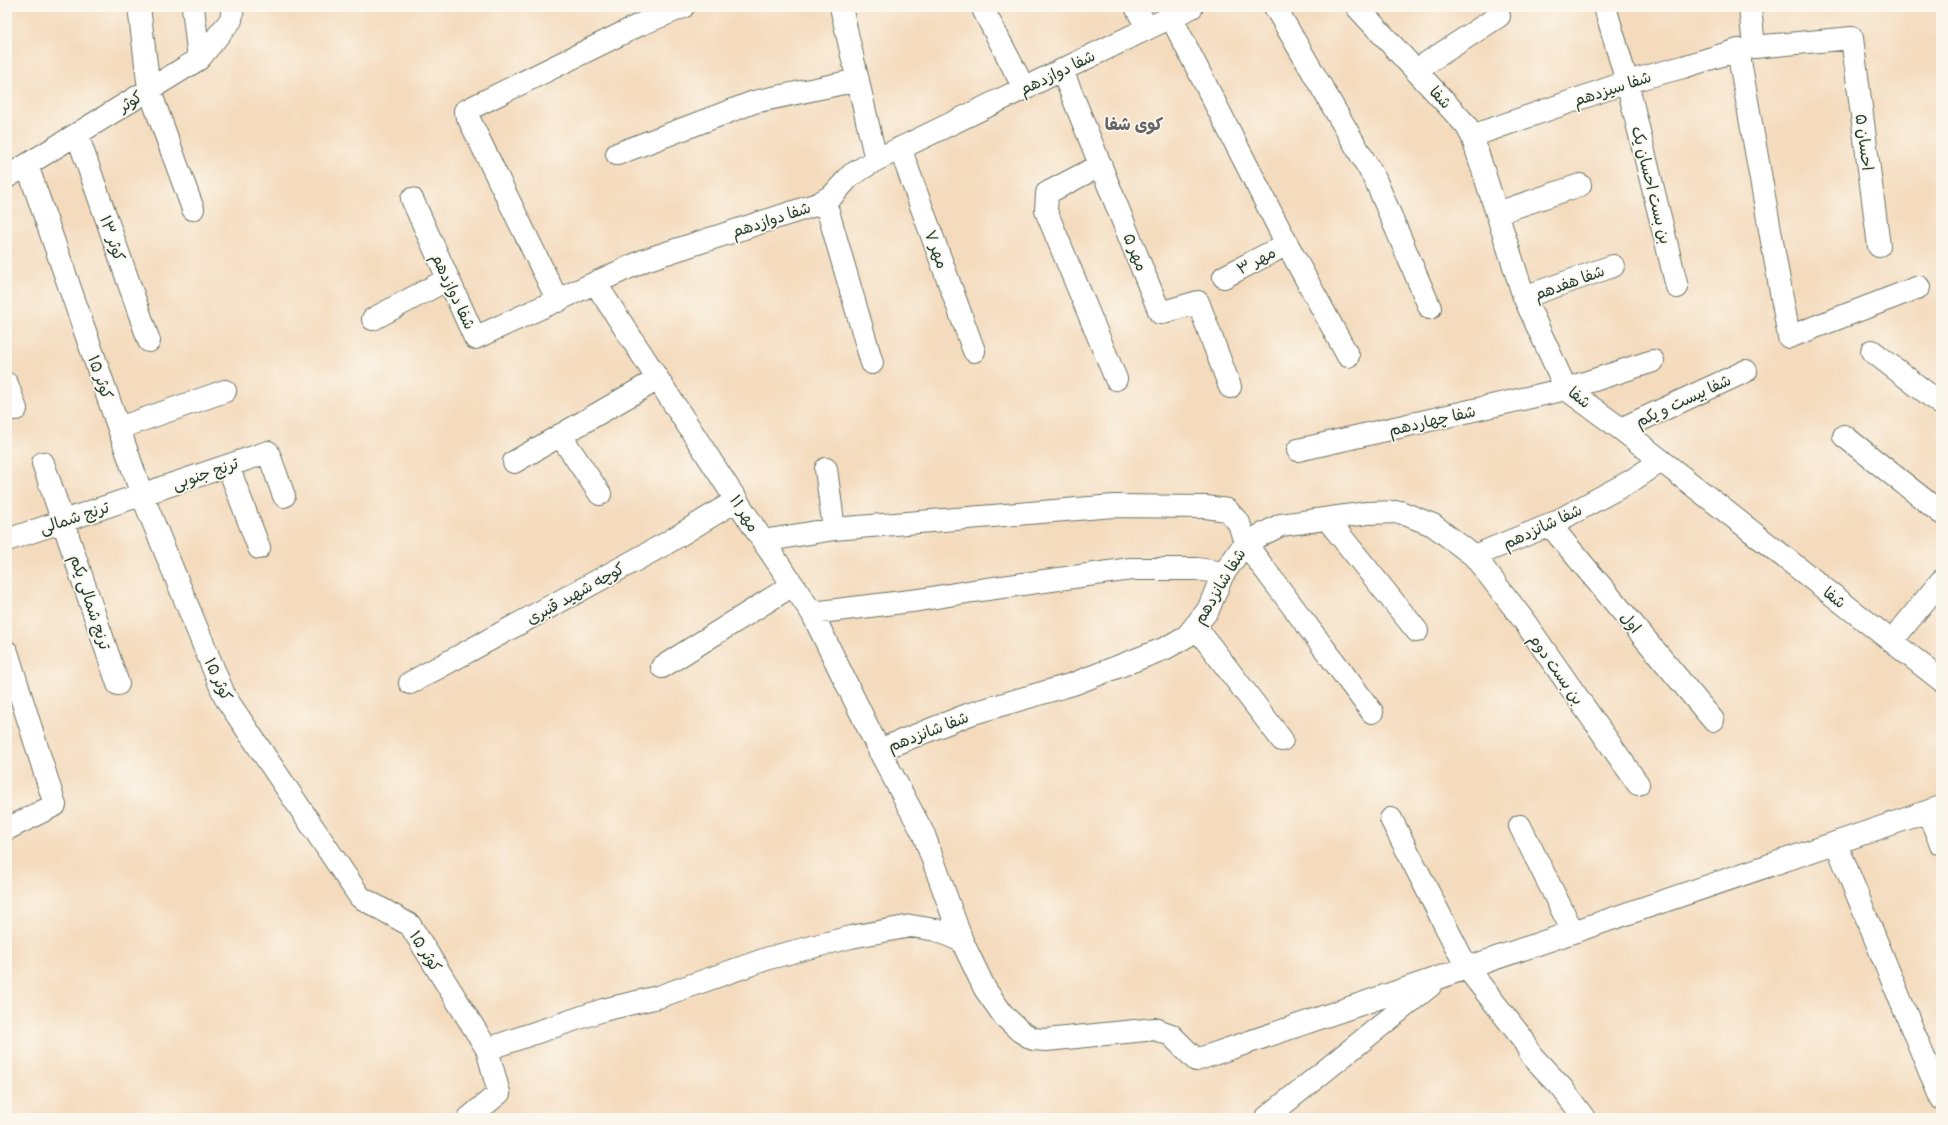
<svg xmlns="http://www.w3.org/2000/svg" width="1948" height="1125" font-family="Caveat,'Playpen Sans Arabic',sans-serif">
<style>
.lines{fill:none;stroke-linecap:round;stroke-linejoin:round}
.minor-casing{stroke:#6a7464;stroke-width:24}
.minor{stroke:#fff;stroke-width:22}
.labels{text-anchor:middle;stroke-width:3.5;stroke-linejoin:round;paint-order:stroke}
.street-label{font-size:16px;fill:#1f3d34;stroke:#fbf7ec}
.neighbourhood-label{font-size:17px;font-weight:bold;fill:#636368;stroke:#fbf7ec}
</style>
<rect width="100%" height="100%" fill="#fbf7ec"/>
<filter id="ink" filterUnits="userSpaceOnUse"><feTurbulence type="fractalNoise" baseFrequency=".025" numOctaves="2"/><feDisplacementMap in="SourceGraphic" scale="8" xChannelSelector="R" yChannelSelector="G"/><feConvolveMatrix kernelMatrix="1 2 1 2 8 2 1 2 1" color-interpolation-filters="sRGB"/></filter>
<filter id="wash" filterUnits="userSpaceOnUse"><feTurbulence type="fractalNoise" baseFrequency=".012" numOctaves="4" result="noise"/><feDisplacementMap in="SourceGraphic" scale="16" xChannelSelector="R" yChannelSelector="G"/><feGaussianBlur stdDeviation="0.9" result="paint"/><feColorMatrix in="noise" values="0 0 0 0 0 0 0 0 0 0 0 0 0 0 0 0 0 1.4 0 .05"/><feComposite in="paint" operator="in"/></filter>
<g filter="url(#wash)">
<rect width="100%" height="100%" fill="#f4dbbe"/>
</g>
<g filter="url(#ink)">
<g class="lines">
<defs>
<path id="minor" d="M139,7L149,89L193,209
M193,7L199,59
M841,7L876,160
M1136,7L1147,28
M1275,7L1375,179L1430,308
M1357,7L1466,125L1472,136L1524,297L1566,389L1621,429L1941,680
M1605,7L1627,82L1677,287
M1750,7L1754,47
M984,11L1024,88
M1171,17L1287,244L1348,356
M1738,50L1789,337L1919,287
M1062,70L1160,313L1198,302L1230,387
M1416,70L1499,16
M77,134L149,341
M1472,136L1627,82L1683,67L1738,50L1754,47L1852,38L1879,246
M900,148L974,351
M617,154L754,102L858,80
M27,165L142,495L225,697L360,897L410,925L487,1049L499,1093L469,1118
M1101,165L1047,193L1046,211L1116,379
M7,177L199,59L231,20L233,7
M412,199L475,338L645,260L818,204L833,195L851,175L876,160L1192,7
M825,201L872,363
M1497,213L1580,185
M1224,277L1287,244
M596,284L763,541L812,613L879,750L924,835L962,941L985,989L1004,1016L1020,1031L1033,1039L1046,1040L1155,1029L1171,1035L1196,1060L1941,807
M1524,297L1613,266
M558,301L465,111L639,25L683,7
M373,319L448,279
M1872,351L1941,404
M7,384L16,409
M119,428L225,391
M1621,429L1746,371
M560,435L600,494
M1844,436L1941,513
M1298,450L1566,389L1653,361
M514,462L658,379
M43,463L118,684
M228,466L259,548
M826,469L834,529
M1327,519L1417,631
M1550,525L1713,720
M7,540L268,452L284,496
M763,541L834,529L1114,506L1206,507L1227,510L1239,523L1245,543L1372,712
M1474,556L1550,525L1631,481L1661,461
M812,613L919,600L973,591L1131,569H1197L1224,573
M1195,626L1282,740
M1892,641L1941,581
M7,652L55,805L7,829
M662,667L793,585
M410,683L665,544L737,500
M879,750L970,714L1073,684L1166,648L1187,636L1208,610L1222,576L1245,543L1281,525L1367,513L1400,512L1433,525L1474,556L1522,618L1638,784
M1928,812L1941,844
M1391,819L1467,968L1522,1038L1532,1056L1562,1088L1584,1118
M1520,826L1573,932
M1836,843L1941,1099
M487,1049L603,1010L658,997L769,958L851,937L911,926L936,930L962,941
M1266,1118L1430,986"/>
</defs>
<!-- minor casing -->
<use href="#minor" class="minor-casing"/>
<!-- minor -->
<use href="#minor" class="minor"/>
</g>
</g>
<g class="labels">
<!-- street labels -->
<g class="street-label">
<text transform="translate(1057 72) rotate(-26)" y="6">شفا دوازدهم</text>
<text transform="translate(1612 88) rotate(-18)" y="6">شفا سیزدهم</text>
<text transform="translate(1441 97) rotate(47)" y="6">شفا</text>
<text transform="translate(130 101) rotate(-32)" y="6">کوثر</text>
<text transform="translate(1865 142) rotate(83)" y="6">احسان ۵</text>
<text transform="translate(1652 185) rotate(76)" y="6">بن بست احسان یک</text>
<text transform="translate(771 219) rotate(-18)" y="6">شفا دوازدهم</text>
<text transform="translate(113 238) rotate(71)" y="6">کوثر ۱۳</text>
<text transform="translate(937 249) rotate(70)" y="6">مهر ۷</text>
<text transform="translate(1136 252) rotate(68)" y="6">مهر ۵</text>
<text transform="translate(1256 260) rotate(-28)" y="6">مهر ۳</text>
<text transform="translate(1569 282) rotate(-20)" y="6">شفا هفدهم</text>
<text transform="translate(454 291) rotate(65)" y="6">شفا دوازدهم</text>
<text transform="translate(101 377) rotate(71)" y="6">کوثر ۱۵</text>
<text transform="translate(1580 397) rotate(39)" y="6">شفا</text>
<text transform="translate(1683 400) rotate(-25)" y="6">شفا بیست و یکم</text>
<text transform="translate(1432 420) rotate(-13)" y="6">شفا چهاردهم</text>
<text transform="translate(205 473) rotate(-19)" y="6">ترنج جنوبی</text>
<text transform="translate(745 513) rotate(58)" y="6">مهر ۱۱</text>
<text transform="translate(74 517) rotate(-18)" y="6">ترنج شمالی</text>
<text transform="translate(1542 526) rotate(-25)" y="6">شفا شانزدهم</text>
<text transform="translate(1219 586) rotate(-59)" y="6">شفا شانزدهم</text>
<text transform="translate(575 593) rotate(-29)" y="6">کوچه شهید قنبری</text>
<text transform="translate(1835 597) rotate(38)" y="6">شفا</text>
<text transform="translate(91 602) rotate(72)" y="6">ترنج شمالی یکم</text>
<text transform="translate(1631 622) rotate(50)" y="6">اول</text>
<text transform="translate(1557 669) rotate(55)" y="6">بن بست دوم</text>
<text transform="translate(219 679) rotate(66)" y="6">کوثر ۱۵</text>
<text transform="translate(928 731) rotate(-21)" y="6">شفا شانزدهم</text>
<text transform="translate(426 951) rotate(58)" y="6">کوثر ۱۵</text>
</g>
<!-- neighbourhood labels -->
<g class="neighbourhood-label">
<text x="1134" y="130">کوی شفا</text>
</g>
</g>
<!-- margin -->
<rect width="1948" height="1125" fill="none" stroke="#fbf7ec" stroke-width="24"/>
</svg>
